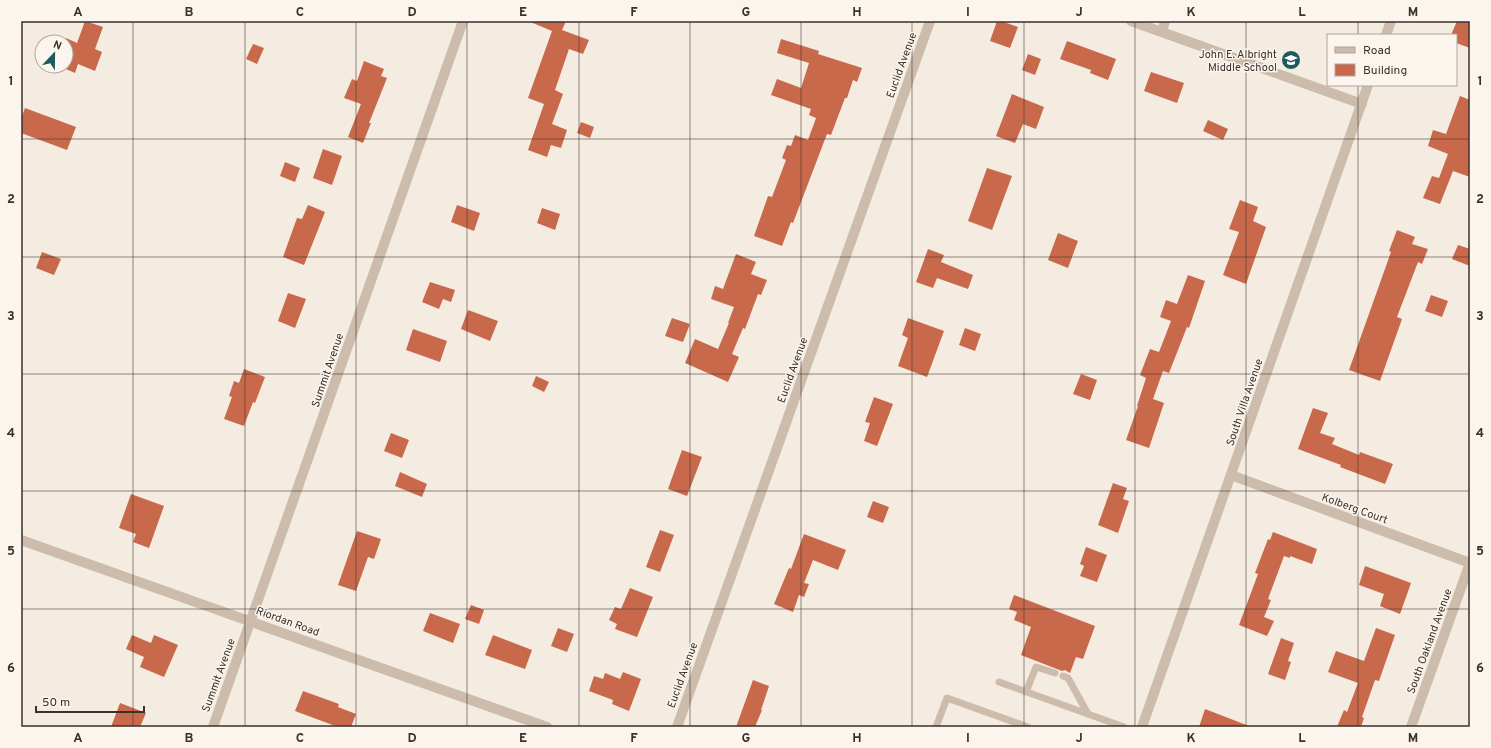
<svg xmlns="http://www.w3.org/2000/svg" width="1491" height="748" font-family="Overpass,sans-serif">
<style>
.building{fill:#c8694b}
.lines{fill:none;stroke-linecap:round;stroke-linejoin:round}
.service{stroke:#cdbbac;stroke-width:7}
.minor{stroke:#cdbbac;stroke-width:10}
.grid{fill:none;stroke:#3b302b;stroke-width:1;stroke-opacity:0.55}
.labels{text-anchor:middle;stroke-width:3;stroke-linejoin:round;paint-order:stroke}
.poi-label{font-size:11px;fill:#3b302b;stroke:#fbf5ee;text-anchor:end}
.street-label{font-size:11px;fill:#3b302b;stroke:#fbf5ee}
.neatline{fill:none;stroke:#3b302b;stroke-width:1.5}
.grid-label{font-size:13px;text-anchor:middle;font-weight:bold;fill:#3b302b}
</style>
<rect width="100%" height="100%" fill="#f4ebe1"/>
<!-- building -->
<path class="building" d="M85,21L103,27L95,49L102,52L95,71L78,64L75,73L66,69V38L77,43Z
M528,21H566L562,30L589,40L583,54L569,49L555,90L563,94L552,124L567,130L561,148L551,145L547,157L528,150L544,104L528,98L552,31Z
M997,21H1001L1018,27L1010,48L990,41Z
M1457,21H1470V48L1456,43V35H1451Z
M781,39L819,51L818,54L862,68L857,82L853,80L847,98H845L831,135L827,134L793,223L791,222L782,246L754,236L768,196L772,197L786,160L782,158L787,145L791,146L795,135L808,140L816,118L809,115L811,109L771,95L777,79L801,88L809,63L777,53Z
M1067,41L1116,59L1108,80L1090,73L1091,70L1060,59Z
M253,44L264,48L257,64L246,59Z
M1028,54L1041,59L1035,75L1022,70Z
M364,61L384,69L381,76L387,78L369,123H371L363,143L348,137L361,104L344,98L352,79L357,81Z
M1151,72L1184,83L1177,103L1144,91Z
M1012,94L1044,107L1036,129L1023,124L1015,143L996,136Z
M1460,96L1470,100V177L1453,171L1440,204L1423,198L1432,176L1439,178L1448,154L1428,146L1433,130L1446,134Z
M25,108L76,127L67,150L21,133V119Z
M1208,120L1228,129L1223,140L1203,131Z
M581,122L594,127L590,138L577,133Z
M323,149L342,156L332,185L313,178Z
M285,162L300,168L295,182L280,176Z
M987,168L1012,176L992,230L968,221Z
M1240,200L1258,207L1253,221L1266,227L1246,284L1223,275L1239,232L1229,229Z
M308,205L325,212L304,265L283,257L297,218L302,219Z
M457,205L480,213L474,231L451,222Z
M542,208L560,214L555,230L537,223Z
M1397,230L1415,237L1412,244L1428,249L1422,264L1418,262L1397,317L1402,319L1380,381L1349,370L1391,252L1389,251Z
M1058,233L1078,241L1068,268L1048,260Z
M1458,245L1470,249V266L1452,259Z
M928,249L944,255L941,262L973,275L968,289L937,278L933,288L916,282Z
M42,252L61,259L54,275L36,268Z
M736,254L756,262L751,274L767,280L761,295L758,294L745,329L743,328L732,354L739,357L728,382L685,363L695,339L718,349L729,323H728L734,307L711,299L715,286L723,289Z
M1188,275L1205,281L1189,328L1187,327L1169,373L1163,371L1153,399L1164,403L1149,448L1126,440L1138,406H1137L1146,378L1140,375L1150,349L1159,352L1171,321L1160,317L1166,300L1177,304Z
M430,282L455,290L451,302L443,299L439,309L422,302Z
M288,293L306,299L295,328L278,321Z
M1431,295L1448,301L1442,317L1425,311Z
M468,310L498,321L490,341L461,329Z
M672,318L690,324L683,342L665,336Z
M908,318L944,331L927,377L898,366L908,338L902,335Z
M965,328L981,334L975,351L959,345Z
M413,329L447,341L440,362L406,350Z
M244,369L265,377L255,403L253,402L244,426L224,419L232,397L229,396L234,381L239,383Z
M1081,374L1097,380L1090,400L1073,394Z
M536,376L549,382L544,392L532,386Z
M874,397L893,404L877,446L864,441L870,423L865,422Z
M1313,408L1328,413L1320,433L1335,438L1332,444L1359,455L1360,452L1393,464L1385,484L1340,467L1341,465L1298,449Z
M391,433L409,440L402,458L384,451Z
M682,450L702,457L687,496L668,489Z
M400,472L427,484L422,497L395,486Z
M1113,483L1127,488L1123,499L1129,501L1118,533L1098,525Z
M131,494L164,506L149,548L133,542L136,534L119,528Z
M873,501L889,507L883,523L867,517Z
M660,530L674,535L660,572L646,567Z
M357,531L381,539L374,559L368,557L356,591L338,585Z
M1273,532L1317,549L1312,564L1290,556V558L1284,556L1268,599L1271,600L1264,617L1274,621L1267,636L1239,625L1258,574L1255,573L1268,539L1270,540Z
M804,534L846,550L838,570L813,560L804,583L809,584L804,597L799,595L793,612L774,604L789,568L791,569Z
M1086,547L1107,555L1097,582L1080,576L1084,566L1080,564Z
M1365,566L1411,583L1400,614L1380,606L1384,594L1359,585Z
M630,588L653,597L637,637L615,629L617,624L609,620L615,607L621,609Z
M1014,595L1095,626L1083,659L1076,657L1070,673L1065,670L1062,671L1021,655L1031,627L1014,620L1017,612L1009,609Z
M471,605L484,610L479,624L465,619Z
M430,613L460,624L453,643L423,631Z
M558,628L574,634L567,652L551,646Z
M1376,628L1395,635L1379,681L1375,680L1362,717L1364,718L1361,727H1337L1344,710L1347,712L1358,683L1328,672L1336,651L1364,661Z
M132,635L151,643L154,635L178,645L164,677L140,667L144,657L126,649Z
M493,635L532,650L525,669L485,655Z
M1281,638L1294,643L1288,661L1291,662L1285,680L1268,674Z
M623,672L641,679L629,711L612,704L613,700L589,691L594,676L603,679L605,673L620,679Z
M753,680L769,686L761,710H762L755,727H736Z
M303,691L339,704L338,707L356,714L351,727H338L295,711Z
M120,703L146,713L140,727H111Z
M1205,709L1249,726V727H1199Z"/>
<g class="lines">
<!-- service -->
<path class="service" d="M1063,676L1068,678L1088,714
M999,682L1124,727
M1026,692L1036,667L1055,673
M936,727L947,698L1028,727"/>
<!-- minor -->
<path class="minor" d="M1131,21L1362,104
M1162,32L1165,21
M1386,35L1391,21
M1231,475L1470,563
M21,540L547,727
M213,727L463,21
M677,727L930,21
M1142,727L1368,85
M1411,727L1470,563"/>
</g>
<!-- grid -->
<path class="grid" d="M133,21V727M245,21V727M356,21V727M467,21V727M579,21V727M690,21V727M801,21V727M912,21V727M1024,21V727M1135,21V727M1246,21V727M1358,21V35M1358,85V727M21,139H1470M21,257H1470M21,374H1470M21,491H1470M21,609H1470"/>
<!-- icons -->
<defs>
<symbol id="school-disc" viewBox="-11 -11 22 22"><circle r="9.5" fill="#1f5a5e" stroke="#fbf5ee"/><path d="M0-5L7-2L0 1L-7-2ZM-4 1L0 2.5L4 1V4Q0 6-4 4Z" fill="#fff"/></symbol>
</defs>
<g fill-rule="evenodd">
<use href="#school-disc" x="1280" y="49" width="22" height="22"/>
</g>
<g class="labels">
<!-- poi labels -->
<g class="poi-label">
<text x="1277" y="58">John E. Albright<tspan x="1277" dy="13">Middle School</tspan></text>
</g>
<!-- street labels -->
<g class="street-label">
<text transform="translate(901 65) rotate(-70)" y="4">Euclid Avenue</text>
<text transform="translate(327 370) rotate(-71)" y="4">Summit Avenue</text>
<text transform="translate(792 370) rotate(-70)" y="4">Euclid Avenue</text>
<text transform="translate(1244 402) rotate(-71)" y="4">South Villa Avenue</text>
<text transform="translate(1355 508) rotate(20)" y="4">Kolberg Court</text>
<text transform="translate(288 621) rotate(20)" y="4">Riordan Road</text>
<text transform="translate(1429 641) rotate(-70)" y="4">South Oakland Avenue</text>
<text transform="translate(218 675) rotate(-70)" y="4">Summit Avenue</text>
<text transform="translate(682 675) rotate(-70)" y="4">Euclid Avenue</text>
</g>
</g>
<!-- border -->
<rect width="1491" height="748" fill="none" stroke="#fbf5ee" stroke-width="44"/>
<!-- legend -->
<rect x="1327" y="34" width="130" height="52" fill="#fbf5ee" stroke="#aea6a0"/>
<rect x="1335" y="47" width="20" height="6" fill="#cdbbac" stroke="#aea6a0"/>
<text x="1363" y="54" font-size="12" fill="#3b302b">Road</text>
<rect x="1335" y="64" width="20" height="12" fill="#c8694b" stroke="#aea6a0"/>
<text x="1363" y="74" font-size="12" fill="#3b302b">Building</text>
<!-- north arrow -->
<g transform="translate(54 54) rotate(22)"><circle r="19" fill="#fbf5ee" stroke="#aea6a0"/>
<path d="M0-3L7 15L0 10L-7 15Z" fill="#1f5a5e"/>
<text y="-6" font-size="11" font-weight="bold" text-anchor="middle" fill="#3b302b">N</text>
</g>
<!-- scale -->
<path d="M36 706v6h108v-6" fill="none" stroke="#3b302b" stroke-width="2"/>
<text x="42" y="706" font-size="12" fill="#3b302b" stroke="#fbf5ee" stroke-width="3" paint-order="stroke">50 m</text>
<rect x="22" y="22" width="1447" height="704" class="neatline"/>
<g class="grid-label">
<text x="78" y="16">A</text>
<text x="189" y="16">B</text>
<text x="300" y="16">C</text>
<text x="412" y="16">D</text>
<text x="523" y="16">E</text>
<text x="634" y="16">F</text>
<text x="746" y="16">G</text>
<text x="857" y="16">H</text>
<text x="968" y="16">I</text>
<text x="1079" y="16">J</text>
<text x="1191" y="16">K</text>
<text x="1302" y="16">L</text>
<text x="1413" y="16">M</text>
<text x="11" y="85">1</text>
<text x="1480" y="85">1</text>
<text x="11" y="203">2</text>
<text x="1480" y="203">2</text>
<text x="11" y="320">3</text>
<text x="1480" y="320">3</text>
<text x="11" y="437">4</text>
<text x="1480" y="437">4</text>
<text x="11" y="555">5</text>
<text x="1480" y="555">5</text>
<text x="11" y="672">6</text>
<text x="1480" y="672">6</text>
<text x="78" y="742">A</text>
<text x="189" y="742">B</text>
<text x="300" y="742">C</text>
<text x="412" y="742">D</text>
<text x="523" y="742">E</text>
<text x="634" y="742">F</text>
<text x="746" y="742">G</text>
<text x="857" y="742">H</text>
<text x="968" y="742">I</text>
<text x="1079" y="742">J</text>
<text x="1191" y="742">K</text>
<text x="1302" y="742">L</text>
<text x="1413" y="742">M</text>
</g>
</svg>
